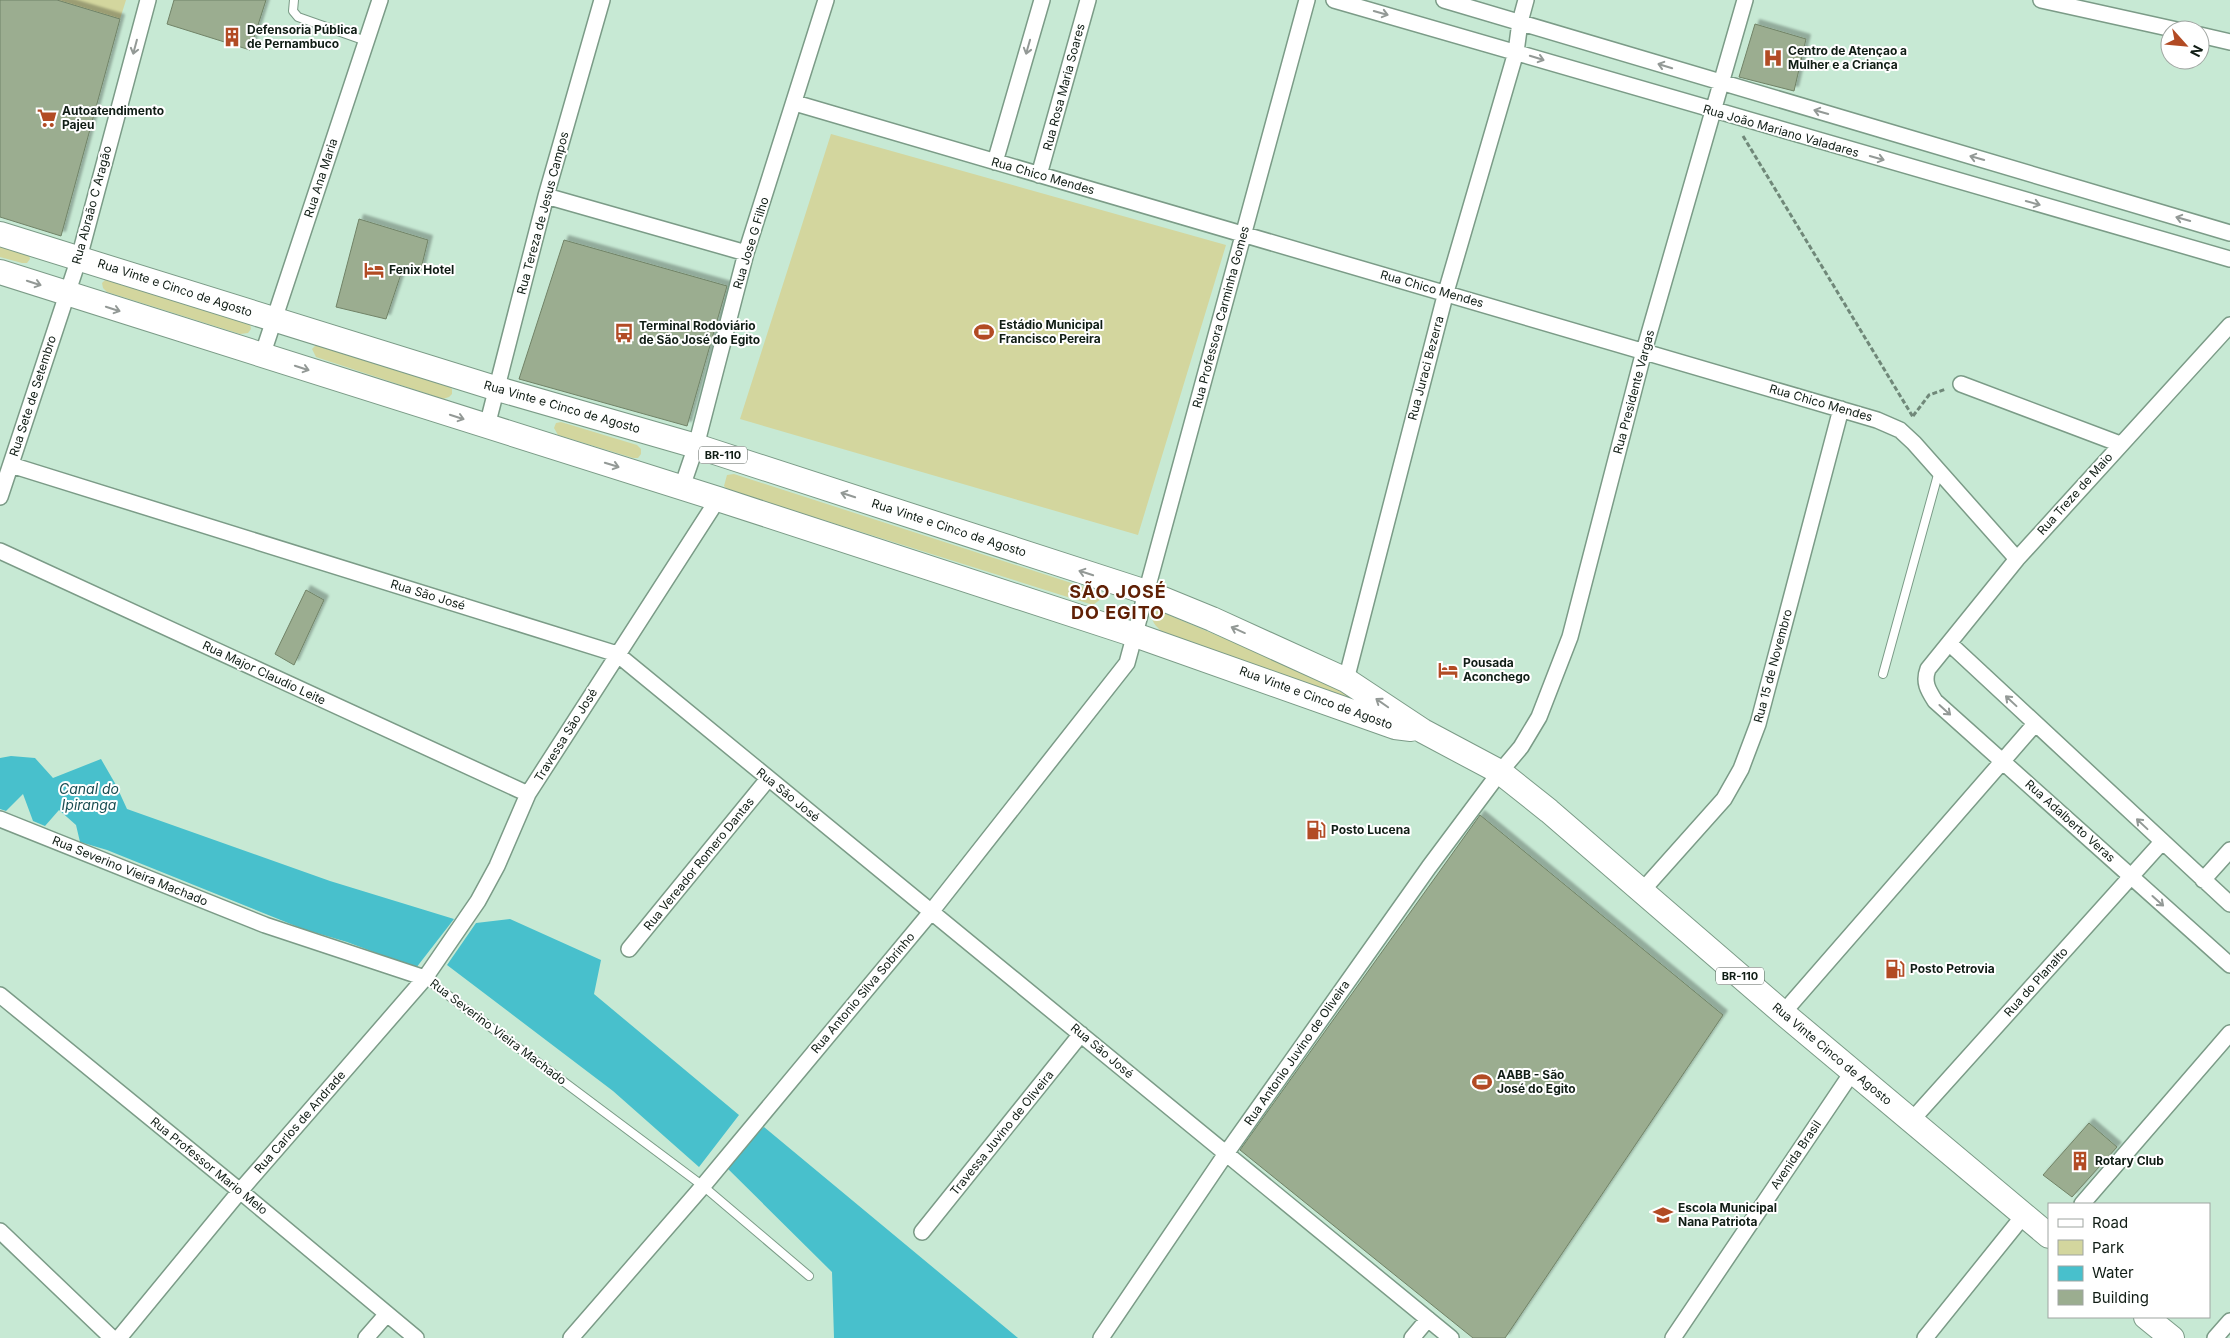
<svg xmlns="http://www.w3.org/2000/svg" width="2230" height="1338" font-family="Inter,sans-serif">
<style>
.green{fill:#d3d69e}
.water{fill:#48c0cc}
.building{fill:#9bad90;stroke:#718367;filter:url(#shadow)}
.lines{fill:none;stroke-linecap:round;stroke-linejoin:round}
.lane-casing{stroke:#7b9b87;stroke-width:10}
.street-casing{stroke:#7b9b87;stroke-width:18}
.primary-casing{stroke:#7b9b87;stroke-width:26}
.path{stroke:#708879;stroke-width:3;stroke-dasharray:5 2.5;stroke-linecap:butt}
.lane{stroke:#fff;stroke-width:8}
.street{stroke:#fff;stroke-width:15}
.primary{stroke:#fff;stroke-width:24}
.oneway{stroke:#939996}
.labels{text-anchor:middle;stroke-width:4;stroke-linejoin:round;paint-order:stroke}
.shield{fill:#fff;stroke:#58615b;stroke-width:1}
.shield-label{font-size:11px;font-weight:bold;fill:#101d15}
.poi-label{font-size:12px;font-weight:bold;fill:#101d15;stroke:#fff;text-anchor:start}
.street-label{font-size:12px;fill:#101d15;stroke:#fff}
.water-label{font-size:14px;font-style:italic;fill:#194d52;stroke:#fff}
.district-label{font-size:18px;font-weight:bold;letter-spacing:1px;fill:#602005;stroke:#fff}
</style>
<defs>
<filter id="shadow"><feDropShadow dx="4.5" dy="-4.5" stdDeviation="1" flood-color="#0004"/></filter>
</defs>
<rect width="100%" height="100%" fill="#c7e9d4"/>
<!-- green -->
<path class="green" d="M57,0H126L120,19Z
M831,134L1226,245L1138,535L740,419Z
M0,244L29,255L30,259L27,263H22L0,257Z
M106,279L250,323L251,329L248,333L240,334L107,292L103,288L102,283Z
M316,345H321L446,384L452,389V394L449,397L443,399L316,357L312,349Z
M561,422L637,445L641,449V454L638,458H633L558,435L554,428L556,423Z
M734,474L1093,590L1101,599L1093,605L728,490L724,486L727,475Z
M1159,611L1292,667L1370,706L1164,634C1157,627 1150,622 1152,612Z"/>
<!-- water -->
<path class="water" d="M11,756L35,758L53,778L101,759L116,785L127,809L330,881L454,919L416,968L347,942L303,929L107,850L80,842L76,825L59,810L45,826L33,821L23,794L6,811L0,809V758Z
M510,919L601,960L594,994L739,1115L699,1167L613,1091L447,965L476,923Z
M764,1127L1018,1338H834L832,1272L722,1163Z"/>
<!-- building -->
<path class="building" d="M0,0H57L120,19L61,236L0,217Z
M174,0H266L250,50L167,24Z
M1755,24L1806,39L1794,91L1739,77Z
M359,219L428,240L420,273L403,268L386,319L336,307Z
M564,240L727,286L687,426L519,379Z
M306,590L324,600L294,665L275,654Z
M1480,815L1723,1015L1505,1338H1473L1240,1150Z
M2089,1123L2117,1147L2072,1197L2043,1175Z"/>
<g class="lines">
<defs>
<path id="lane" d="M294,0L293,11L298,17L366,41
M1883,674L1939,471
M425,978L703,1186L809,1276"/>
<path id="street" d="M1334,0L2230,259
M1444,0L2230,233
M2041,0L2177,30
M2200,35L2230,42
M795,103L1877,420L1900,430L1914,443L2017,559
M995,162L1042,0
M1039,175L1088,0
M546,196L746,253
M2230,325L2017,559L1928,669C1923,682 1928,690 1935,701L2230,965
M262,356L380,0
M1961,384L2120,444
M487,426L546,196L602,0
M11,465L617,654L1451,1338
M682,487L696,446L746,253L826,0
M0,497L79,258L148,0
M0,551L528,794
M1949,643L2230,904
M1346,680L1446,292L1516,52L1520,22L1526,0
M0,819L265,925L425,978
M2203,880L2230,850
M1641,892L1724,799L1741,769L1758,724L1841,409
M629,949L768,779
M0,995L240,1191L416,1338
M1783,1013L2035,724
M1911,1121L2162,842
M2082,1204L2230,1033
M0,1231L112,1338
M922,1232L1081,1034
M119,1338L240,1191L425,978L478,901L497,866L528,794L718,499
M366,1338L386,1315
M571,1338L703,1186L931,912L1127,663L1307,0
M1101,1338L1225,1155L1429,867L1500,772L1521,747L1539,717L1570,637L1644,351L1745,0
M1412,1338L1428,1319
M1673,1338L1853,1071
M1925,1338L2024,1215
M2215,1338L2230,1321"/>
<path id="primary" d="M0,234L498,389L696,446L1146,592L1212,619L1346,680L1423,731L1500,772L1549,811L1783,1013L2049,1236
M0,272L718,499L1135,635L1395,727L1411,729
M2146,1317L2172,1338"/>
</defs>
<!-- lane casing -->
<use href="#lane" class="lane-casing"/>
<!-- street casing -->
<use href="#street" class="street-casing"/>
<!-- primary casing -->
<use href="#primary" class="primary-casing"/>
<!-- path -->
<path class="path" d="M1743,136L1913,417
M1913,416L1929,395L1946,389"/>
<!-- lane -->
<use href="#lane" class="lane"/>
<!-- street -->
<use href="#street" class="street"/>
<!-- primary -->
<use href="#primary" class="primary"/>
</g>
<!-- one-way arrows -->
<defs><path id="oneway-shaft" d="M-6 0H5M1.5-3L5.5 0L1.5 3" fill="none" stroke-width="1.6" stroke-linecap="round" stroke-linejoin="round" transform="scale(1.25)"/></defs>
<g class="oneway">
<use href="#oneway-shaft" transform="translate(1381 13) rotate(16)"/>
<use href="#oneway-shaft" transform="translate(135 47) rotate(105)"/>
<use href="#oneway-shaft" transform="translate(1028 47) rotate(106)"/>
<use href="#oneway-shaft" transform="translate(1537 58) rotate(17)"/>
<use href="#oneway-shaft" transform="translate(1665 66) rotate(-163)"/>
<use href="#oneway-shaft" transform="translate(1821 112) rotate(-164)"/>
<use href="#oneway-shaft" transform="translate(1877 158) rotate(16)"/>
<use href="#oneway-shaft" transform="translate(1977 158) rotate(-164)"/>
<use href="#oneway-shaft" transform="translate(2033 203) rotate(16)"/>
<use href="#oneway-shaft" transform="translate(2183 219) rotate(-164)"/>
<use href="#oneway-shaft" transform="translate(34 283) rotate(18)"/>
<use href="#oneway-shaft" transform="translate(113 309) rotate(18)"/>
<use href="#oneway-shaft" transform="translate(302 368) rotate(18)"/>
<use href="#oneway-shaft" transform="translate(457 417) rotate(18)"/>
<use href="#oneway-shaft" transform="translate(612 465) rotate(17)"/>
<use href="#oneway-shaft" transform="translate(848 495) rotate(-162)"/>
<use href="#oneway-shaft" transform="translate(1086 573) rotate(-162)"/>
<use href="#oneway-shaft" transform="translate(1238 630) rotate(-156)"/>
<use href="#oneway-shaft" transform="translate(2011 701) rotate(-137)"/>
<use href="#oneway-shaft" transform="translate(1382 703) rotate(-145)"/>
<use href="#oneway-shaft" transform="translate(1945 710) rotate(42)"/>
<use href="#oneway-shaft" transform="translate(2142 824) rotate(-137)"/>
<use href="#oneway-shaft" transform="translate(2158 901) rotate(42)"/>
</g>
<!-- icons -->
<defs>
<symbol id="building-bare" viewBox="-9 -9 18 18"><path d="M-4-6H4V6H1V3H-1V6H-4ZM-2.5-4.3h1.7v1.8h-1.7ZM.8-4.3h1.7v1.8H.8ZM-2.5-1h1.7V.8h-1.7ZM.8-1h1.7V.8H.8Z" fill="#b24b24" stroke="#fff" stroke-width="2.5" paint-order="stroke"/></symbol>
<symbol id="hospital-bare" viewBox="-9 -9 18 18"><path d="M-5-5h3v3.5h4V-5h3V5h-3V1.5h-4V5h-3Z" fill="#b24b24" stroke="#fff" stroke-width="2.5" paint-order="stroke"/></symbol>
<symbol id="supermarket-bare" viewBox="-9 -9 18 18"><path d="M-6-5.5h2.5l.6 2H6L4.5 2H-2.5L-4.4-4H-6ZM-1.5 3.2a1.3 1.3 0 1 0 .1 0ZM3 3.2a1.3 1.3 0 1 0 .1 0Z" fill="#b24b24" stroke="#fff" stroke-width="2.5" paint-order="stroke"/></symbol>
<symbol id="hotel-bare" viewBox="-9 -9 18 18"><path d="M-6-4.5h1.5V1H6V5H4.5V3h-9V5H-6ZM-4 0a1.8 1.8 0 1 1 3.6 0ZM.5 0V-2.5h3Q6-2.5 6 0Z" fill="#b24b24" stroke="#fff" stroke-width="2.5" paint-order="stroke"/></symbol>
<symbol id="stadium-bare" viewBox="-9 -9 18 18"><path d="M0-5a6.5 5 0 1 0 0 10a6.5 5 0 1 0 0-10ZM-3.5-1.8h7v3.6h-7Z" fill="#b24b24" stroke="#fff" stroke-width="2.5" paint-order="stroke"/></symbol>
<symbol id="bus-bare" viewBox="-9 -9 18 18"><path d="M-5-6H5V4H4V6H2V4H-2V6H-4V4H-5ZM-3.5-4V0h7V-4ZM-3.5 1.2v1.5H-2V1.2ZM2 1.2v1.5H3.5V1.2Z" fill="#b24b24" stroke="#fff" stroke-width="2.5" paint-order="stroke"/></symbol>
<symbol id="fuel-bare" viewBox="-9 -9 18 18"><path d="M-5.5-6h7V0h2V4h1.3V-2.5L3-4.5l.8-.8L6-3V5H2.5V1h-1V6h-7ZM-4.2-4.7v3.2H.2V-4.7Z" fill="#b24b24" stroke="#fff" stroke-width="2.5" paint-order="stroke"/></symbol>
<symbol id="school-bare" viewBox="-9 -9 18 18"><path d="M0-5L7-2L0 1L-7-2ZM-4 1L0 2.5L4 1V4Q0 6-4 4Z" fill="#b24b24" stroke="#fff" stroke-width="2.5" paint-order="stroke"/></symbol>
</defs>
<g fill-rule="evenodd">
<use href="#building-bare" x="218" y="23" width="28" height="28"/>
<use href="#hospital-bare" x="1759" y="44" width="28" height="28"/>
<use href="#supermarket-bare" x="33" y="104" width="28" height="28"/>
<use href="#hotel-bare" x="360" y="256" width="28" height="28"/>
<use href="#stadium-bare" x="970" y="318" width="28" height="28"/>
<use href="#bus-bare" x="610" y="319" width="28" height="28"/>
<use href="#hotel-bare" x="1434" y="656" width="28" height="28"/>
<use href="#fuel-bare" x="1302" y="816" width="28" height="28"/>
<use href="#fuel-bare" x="1881" y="955" width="28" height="28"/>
<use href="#stadium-bare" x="1468" y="1068" width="28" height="28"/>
<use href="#building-bare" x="2066" y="1147" width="28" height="28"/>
<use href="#school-bare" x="1649" y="1201" width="28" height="28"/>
</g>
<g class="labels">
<!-- shield labels -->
<g class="shield">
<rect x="699" y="446.5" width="48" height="17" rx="4"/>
<rect x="1716" y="967.5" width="48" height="17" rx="4"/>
</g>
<g class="shield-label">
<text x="723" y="459">BR-110</text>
<text x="1740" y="980">BR-110</text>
</g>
<!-- poi labels -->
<g class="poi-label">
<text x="247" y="34">Defensoria Pública<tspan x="247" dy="14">de Pernambuco</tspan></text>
<text x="1788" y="55">Centro de Atençao a<tspan x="1788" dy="14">Mulher e a Criança</tspan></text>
<text x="62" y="115">Autoatendimento<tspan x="62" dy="14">Pajeu</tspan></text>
<text x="389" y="274">Fenix Hotel</text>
<text x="999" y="329">Estádio Municipal<tspan x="999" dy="14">Francisco Pereira</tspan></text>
<text x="639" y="330">Terminal Rodoviário<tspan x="639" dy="14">de São José do Egito</tspan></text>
<text x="1463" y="667">Pousada<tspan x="1463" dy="14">Aconchego</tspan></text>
<text x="1331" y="834">Posto Lucena</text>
<text x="1910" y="973">Posto Petrovia</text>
<text x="1497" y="1079">AABB - São<tspan x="1497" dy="14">José do Egito</tspan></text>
<text x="2095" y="1165">Rotary Club</text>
<text x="1678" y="1212">Escola Municipal<tspan x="1678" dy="14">Nana Patriota</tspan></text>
</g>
<!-- street labels -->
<g class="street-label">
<text transform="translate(1064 87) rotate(-75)" y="4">Rua Rosa Maria Soares</text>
<text transform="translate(1781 131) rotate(16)" y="4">Rua João Mariano Valadares</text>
<text transform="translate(1043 176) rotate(16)" y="4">Rua Chico Mendes</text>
<text transform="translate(321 178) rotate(-72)" y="4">Rua Ana Maria</text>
<text transform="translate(92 205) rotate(-75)" y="4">Rua Abraão C Aragão</text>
<text transform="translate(543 213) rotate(-75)" y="4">Rua Tereza de Jesus Campos</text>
<text transform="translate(751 243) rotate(-73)" y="4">Rua Jose G Filho</text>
<text transform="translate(175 288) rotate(18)" y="4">Rua Vinte e Cinco de Agosto</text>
<text transform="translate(1432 289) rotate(16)" y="4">Rua Chico Mendes</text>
<text transform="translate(1221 317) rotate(-75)" y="4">Rua Professora Carminha Gomes</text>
<text transform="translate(1426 368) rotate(-75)" y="4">Rua Juraci Bezerra</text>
<text transform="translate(1634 392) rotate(-75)" y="4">Rua Presidente Vargas</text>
<text transform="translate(33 396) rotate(-72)" y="4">Rua Sete de Setembro</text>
<text transform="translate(1821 403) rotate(16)" y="4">Rua Chico Mendes</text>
<text transform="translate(562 407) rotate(16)" y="4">Rua Vinte e Cinco de Agosto</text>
<text transform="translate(2075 494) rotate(-48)" y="4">Rua Treze de Maio</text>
<text transform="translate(949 528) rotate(18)" y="4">Rua Vinte e Cinco de Agosto</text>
<text transform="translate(428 595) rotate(17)" y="4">Rua São José</text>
<text transform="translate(1773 666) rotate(-75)" y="4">Rua 15 de Novembro</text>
<text transform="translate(264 673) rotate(25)" y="4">Rua Major Claudio Leite</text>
<text transform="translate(1316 698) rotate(20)" y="4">Rua Vinte e Cinco de Agosto</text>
<text transform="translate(566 735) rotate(-58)" y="4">Travessa São José</text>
<text transform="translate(788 795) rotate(39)" y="4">Rua São José</text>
<text transform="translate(2070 821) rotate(42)" y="4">Rua Adalberto Veras</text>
<text transform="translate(699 864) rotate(-51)" y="4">Rua Vereador Romero Dantas</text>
<text transform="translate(130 871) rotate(22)" y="4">Rua Severino Vieira Machado</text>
<text transform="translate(2036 982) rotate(-48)" y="4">Rua do Planalto</text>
<text transform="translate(863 993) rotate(-50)" y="4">Rua Antonio Silva Sobrinho</text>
<text transform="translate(498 1032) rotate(37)" y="4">Rua Severino Vieira Machado</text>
<text transform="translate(1102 1051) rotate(40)" y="4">Rua São José</text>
<text transform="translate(1297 1053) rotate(-55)" y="4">Rua Antonio Juvino de Oliveira</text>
<text transform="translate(1832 1054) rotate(40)" y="4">Rua Vinte Cinco de Agosto</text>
<text transform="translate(300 1122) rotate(-49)" y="4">Rua Carlos de Andrade</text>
<text transform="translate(1002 1133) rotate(-51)" y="4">Travessa Juvino de Oliveira</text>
<text transform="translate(1796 1155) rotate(-56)" y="4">Avenida Brasil</text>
<text transform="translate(209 1166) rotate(39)" y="4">Rua Professor Mario Melo</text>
</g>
<!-- water labels -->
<g class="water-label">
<text x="89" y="794">Canal do<tspan x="89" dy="16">Ipiranga</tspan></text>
</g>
<!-- district labels -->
<g class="district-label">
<text x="1118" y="598">SÃO JOSÉ<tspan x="1118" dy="21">DO EGITO</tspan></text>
</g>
</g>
<!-- legend -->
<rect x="2048" y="1203" width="162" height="115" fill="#ffffff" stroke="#9fa5a1"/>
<rect x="2058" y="1219" width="25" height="8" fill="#ffffff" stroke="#9fa5a1"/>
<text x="2092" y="1228" font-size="15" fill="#101d15">Road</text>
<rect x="2058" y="1240" width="25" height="15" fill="#d3d69e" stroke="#9fa5a1"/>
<text x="2092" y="1253" font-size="15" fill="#101d15">Park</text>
<rect x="2058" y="1266" width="25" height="15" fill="#48c0cc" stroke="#9fa5a1"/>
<text x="2092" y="1278" font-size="15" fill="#101d15">Water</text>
<rect x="2058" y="1290" width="25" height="15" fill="#9bad90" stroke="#9fa5a1"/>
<text x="2092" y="1303" font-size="15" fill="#101d15">Building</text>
<!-- north arrow -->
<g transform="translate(2185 45) rotate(117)"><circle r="24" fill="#ffffff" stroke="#9fa5a1"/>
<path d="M0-4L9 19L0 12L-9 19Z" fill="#b24b24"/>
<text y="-8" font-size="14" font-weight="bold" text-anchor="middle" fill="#101d15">N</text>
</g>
</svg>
